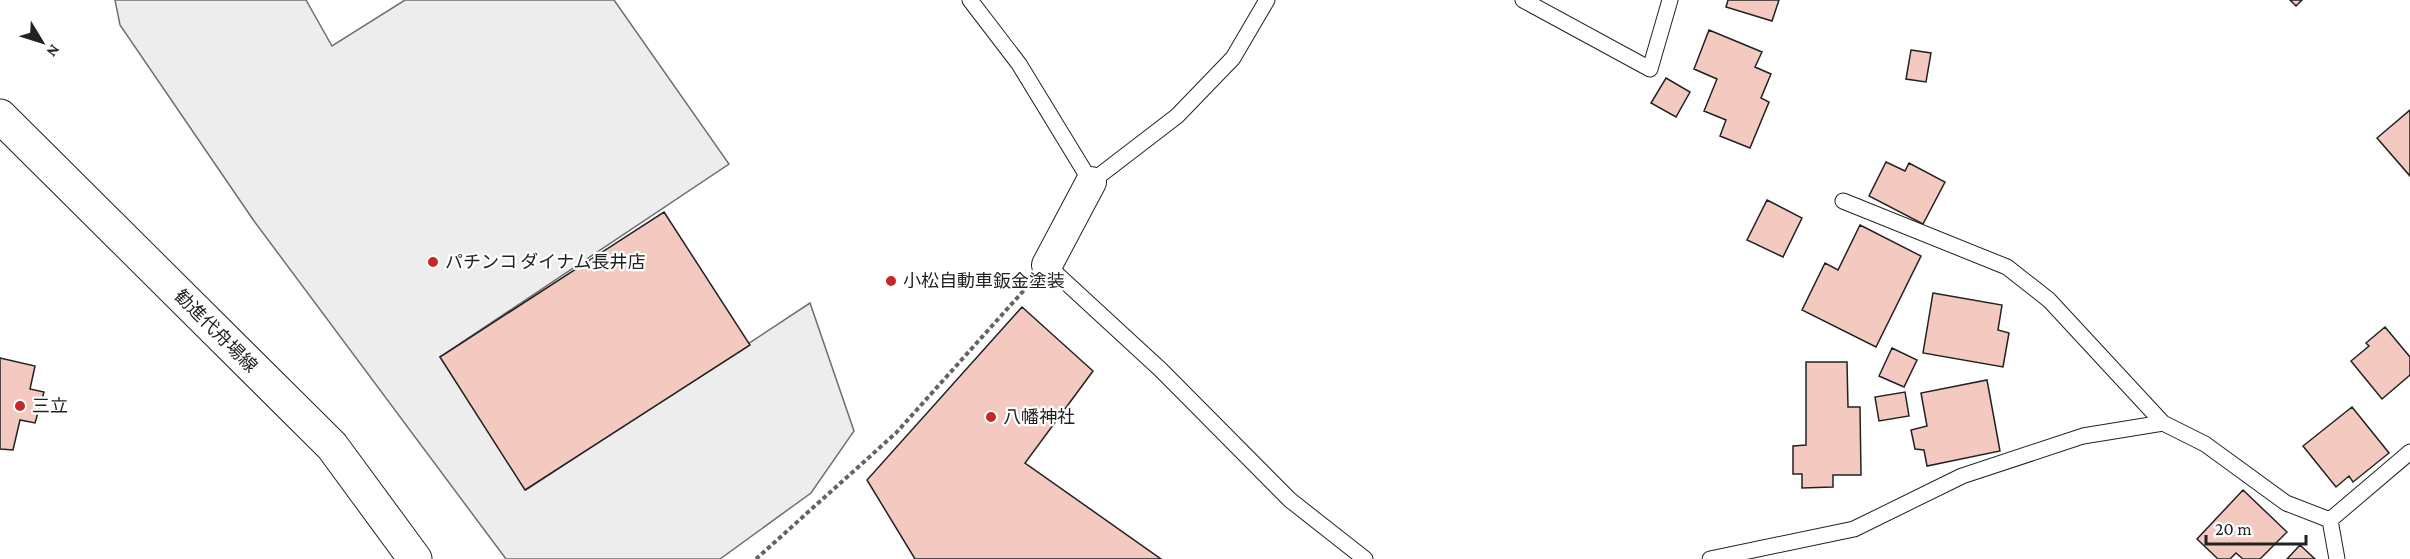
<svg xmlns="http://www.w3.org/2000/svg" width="2410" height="559" font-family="'Crimson Pro','Noto Sans JP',serif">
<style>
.parking{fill:#ededed;stroke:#6f6f6f;stroke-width:1.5}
.building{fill:#f3c9c0;stroke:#222;stroke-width:1.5}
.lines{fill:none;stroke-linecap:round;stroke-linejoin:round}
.lane-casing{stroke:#222;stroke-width:17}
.street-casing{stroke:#222;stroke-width:32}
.secondary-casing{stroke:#222;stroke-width:35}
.path{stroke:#646464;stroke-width:4;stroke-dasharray:4.5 3;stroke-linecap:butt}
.lane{stroke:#fff;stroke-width:15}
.street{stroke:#fff;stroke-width:30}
.secondary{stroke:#fff;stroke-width:33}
.poi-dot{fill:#c62828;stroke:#fff;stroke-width:2}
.labels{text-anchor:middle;stroke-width:4.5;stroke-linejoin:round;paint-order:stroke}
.poi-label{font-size:18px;fill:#222;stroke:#fff;text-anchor:start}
.street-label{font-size:18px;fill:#222;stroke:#fff}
</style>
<rect width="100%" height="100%" fill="#fff"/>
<!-- parking -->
<path class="parking" d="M115,0H306L332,46L405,0H614L729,164L440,357L526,490L810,303L854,431L811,493L720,559H506L254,221L120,25Z"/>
<!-- building -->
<path class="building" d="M1728,0H1779L1772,21L1726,7Z
M2290,0H2302L2296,6Z
M1709,30L1762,52L1755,67L1771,74L1761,98L1769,102L1750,148L1720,136L1726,120L1704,111L1717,79L1694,69Z
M1911,50L1931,53L1926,82L1906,79Z
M1666,78L1690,92L1676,117L1651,103Z
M2410,110V176L2377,138Z
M1886,162L1905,171L1909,163L1945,182L1923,224L1869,196Z
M1767,200L1802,218L1783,257L1747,240Z
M664,212L750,345L525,490L440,357Z
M1860,225L1921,256L1876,347L1802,310L1825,263L1838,270Z
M1933,293L2002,305L1998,330L2009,333L2003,367L1923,353Z
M1022,307L1093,371L1025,463L1161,559H915L867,480Z
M2385,327L2410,357V375L2382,399L2351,361L2369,346L2366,343Z
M1892,348L1917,360L1904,387L1879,376Z
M0,358L35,366L30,389L44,392L35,423L20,420L13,450L0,449Z
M1806,362H1847L1848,407H1860L1861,475H1833V487L1802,488V474H1793V446L1806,445Z
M1987,380L2000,451L1927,466L1924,450L1915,449L1911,430L1927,426L1921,393Z
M1905,392L1909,416L1879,421L1875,397Z
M2352,407L2389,453L2353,482L2349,476L2336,487L2303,446Z
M2243,490L2287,532L2260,559H2243L2236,553L2230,559H2218L2197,539Z
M2300,545L2315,559H2287Z"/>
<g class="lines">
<defs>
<path id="lane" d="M970,0L1019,64L1091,182L1177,116L1233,58L1267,0
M1523,0L1650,69L1670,0
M1843,201L2007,267L2049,300L2163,423
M1047,265L1161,370L1290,500L1365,559
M1710,559L1854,529L1962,476L2083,436L2163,423L2205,444L2286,503L2330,520
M2337,559L2330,520L2410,452"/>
<path id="street" d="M1047,265L1091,182"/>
<path id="secondary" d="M0,116L332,446L415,559"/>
</defs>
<!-- lane casing -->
<use href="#lane" class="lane-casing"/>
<!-- street casing -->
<use href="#street" class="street-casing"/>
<!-- secondary casing -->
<use href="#secondary" class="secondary-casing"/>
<!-- path -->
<path class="path" d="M756,559L896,433L1026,288"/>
<!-- lane -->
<use href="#lane" class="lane"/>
<!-- street -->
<use href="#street" class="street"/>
<!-- secondary -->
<use href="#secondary" class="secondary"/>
</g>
<!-- markers -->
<g class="poi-dot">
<circle cx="433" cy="262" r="6"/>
<circle cx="891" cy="281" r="6"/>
<circle cx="20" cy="406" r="6"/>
<circle cx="991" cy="417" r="6"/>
</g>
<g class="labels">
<!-- poi labels -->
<g class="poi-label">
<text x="445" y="268">パチンコ ダイナム長井店</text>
<text x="903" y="287">小松自動車鈑金塗装</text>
<text x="32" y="412">三立</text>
<text x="1003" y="423">八幡神社</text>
</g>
<!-- street labels -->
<g class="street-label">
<text transform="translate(216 331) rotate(45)" y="6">勧進代舟場線</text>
</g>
</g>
<!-- north arrow -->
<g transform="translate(42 42) rotate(128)" stroke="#ffffff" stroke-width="4.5" paint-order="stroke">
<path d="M0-4.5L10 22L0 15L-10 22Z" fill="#222222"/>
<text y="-9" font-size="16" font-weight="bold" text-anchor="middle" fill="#222222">N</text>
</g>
<!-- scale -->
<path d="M2206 535v9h100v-9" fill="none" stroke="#222222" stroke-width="3"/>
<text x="2215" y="535" font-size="18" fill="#222222" stroke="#ffffff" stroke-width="4.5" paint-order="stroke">20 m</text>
</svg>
